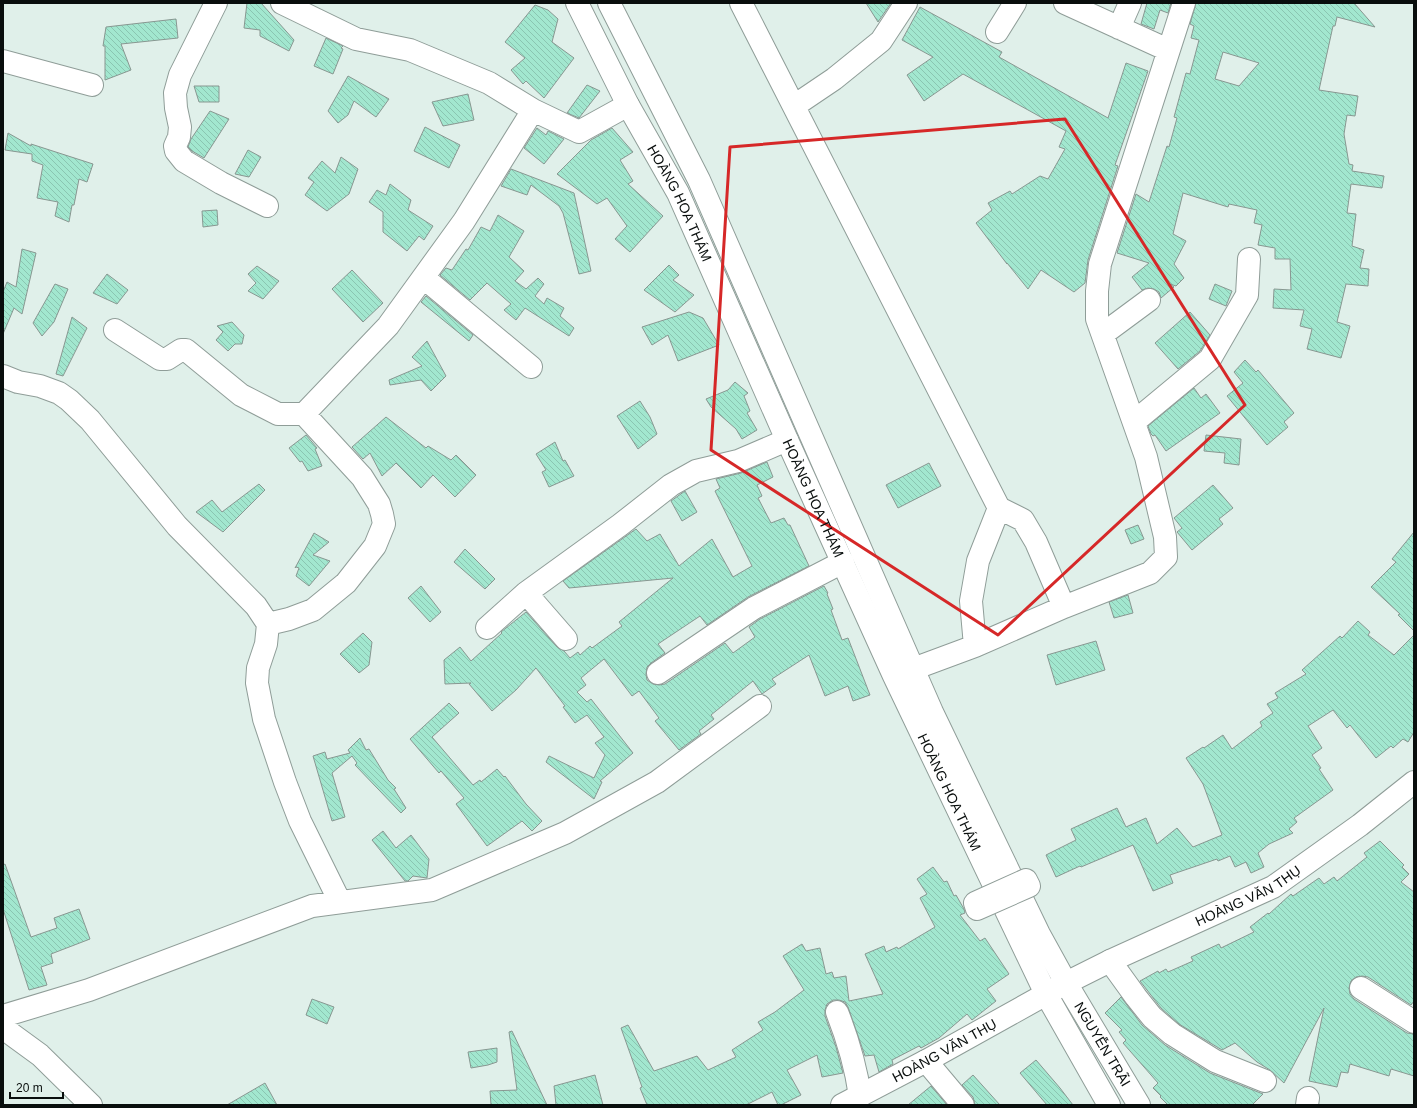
<svg xmlns="http://www.w3.org/2000/svg" width="1417" height="1108" font-family="Arial,sans-serif">
<style>
.building{fill:url(#building-back-hatch);stroke:#889791;fill-rule:evenodd}
.lines{fill:none;stroke-linecap:round;stroke-linejoin:round}
.minor-casing{stroke:#8f9d98;stroke-width:24}
.major-casing{stroke:#8f9d98;stroke-width:24}
.minor{stroke:#fff;stroke-width:22}
.major{stroke:#fff;stroke-width:22}
.minor-bridge-casing{stroke:#8f9d98;stroke-width:24;stroke-linecap:butt}
.minor-bridge{stroke:#fff;stroke-width:22}
.marked{fill:none;stroke:#d62828;stroke-width:3;stroke-linejoin:round}
.labels{text-anchor:middle;stroke-width:3;stroke-linejoin:round;paint-order:stroke}
.street-label{font-size:14px;fill:#090e0d;stroke:#e0f0ea}
</style>
<defs>
<pattern id="building-back-hatch" width="6" height="6" patternUnits="userSpaceOnUse"><rect width="6" height="6" fill="#a2e7cf"/><path d="M-1 5l2 2M0 0l6 6M5-1l2 2" fill="none" stroke="#8ac5b1"/></pattern>
</defs>
<rect width="100%" height="100%" fill="#e0f0ea"/>
<!-- building -->
<path class="building" d="M247,3H261L294,40L289,51L260,36V30L244,28Z
M866,3H891L878,22Z
M1147,3H1171L1168,13L1160,10L1154,29L1141,24Z
M1196,3H1354L1375,27L1337,17L1335,26H1333L1319,90L1358,96L1355,116L1347,115L1344,134L1349,164L1353,165L1352,171L1384,176L1382,188L1351,184L1347,213L1356,214L1352,246L1364,250L1360,268L1369,269L1368,286L1346,284L1337,322L1350,326L1341,358L1307,349L1312,329L1300,326L1304,310L1273,308L1274,289L1291,290L1290,259H1275V248L1258,245L1262,225L1254,223L1257,210L1229,204L1228,207L1183,193L1173,234L1186,241L1174,264L1184,278L1176,286L1170,284L1174,287L1161,298L1159,292L1154,289L1148,288L1142,290L1132,277L1149,263L1117,253L1136,194L1149,202L1167,146L1169,147L1177,118L1174,117L1186,73L1190,74L1199,40L1191,38L1194,26L1190,24ZM1223,52L1259,63L1239,86L1215,79Z
M535,5L548,10L558,19L552,42L574,58L544,98L526,81L523,84L511,70L525,58L505,42Z
M920,7L1002,52L999,57L1108,118L1126,63L1148,71L1115,165L1118,166L1088,260L1085,283L1074,292L1041,270L1028,289L1007,263V264L976,223L992,210L988,203L1010,191L1012,194L1040,176L1048,179L1065,149L1059,147L1066,131L963,74L924,101L907,75L933,57L902,40Z
M176,19L178,38L121,44L131,70L105,80V46H103L106,27Z
M326,38L343,46L341,48L343,49L333,74L314,66Z
M348,76L389,99L376,117L354,101L348,115L338,123L328,111Z
M587,85L600,91L579,118L567,113Z
M194,86H219V102H199Z
M468,94L474,120L443,126L432,102Z
M210,111L229,119L204,158L192,151L188,147L191,139Z
M425,127L460,145L449,168L414,151Z
M537,128L546,135L548,131L564,139L544,164L524,148Z
M612,128L633,152L620,160L633,181L628,184L663,216L630,252L615,239L627,226L607,198L597,204L557,174L591,140Z
M8,133L31,146V144L93,164L87,182L79,179L74,205H72L69,222L55,216L58,202L37,198L43,165L32,161V154L5,150Z
M248,150L261,157L249,177L235,174Z
M341,157L358,169L349,194L327,211L305,195L314,182L308,178L322,161L335,173Z
M511,169L574,193L591,271L579,274L563,213L559,206L531,185L527,195L501,186Z
M390,184L411,200L408,210L433,226L424,240L419,236L407,251L383,232V212L369,202L377,190L386,195Z
M217,210L218,225L203,227L202,211Z
M498,215L524,231L509,257L524,271L515,281L526,289L538,278L544,284L535,296L544,304L547,298L564,308L560,316L574,328L569,336L525,308L516,320L504,310L511,304L487,283L470,300L440,275L446,268L452,270L466,249L468,250L481,227L490,231Z
M22,249L36,253L22,314L14,308L3,334V292L7,282L16,287Z
M669,265L679,275L673,280L694,295L675,312L644,290Z
M257,266L279,281L263,299L248,291L256,283L248,274Z
M352,270L383,303L363,322L332,289Z
M107,274L128,290L117,304L93,293Z
M55,284L68,289L54,322L42,336L33,323Z
M1215,284L1232,291L1226,306L1209,299Z
M426,296L473,335L469,341L421,302Z
M689,312L703,318L719,345L678,361L668,335L652,345L642,327Z
M1190,312L1210,335L1200,351L1178,369L1155,343Z
M72,317L87,328L63,376L56,374Z
M232,322L244,335L242,344H235L228,351L216,340L223,332L217,326Z
M427,341L446,376L431,391L421,380L390,385L389,380L422,366L412,357Z
M1245,360L1256,372L1258,370L1294,413L1284,422L1288,427L1267,445L1227,396L1243,383L1234,372Z
M735,382L748,393L744,396L750,411L747,413L757,430L742,439L736,429L711,407L706,399L728,390Z
M1194,388L1201,398L1206,394L1220,413L1166,451L1155,435L1153,436L1151,434L1148,426Z
M640,401L650,417L657,434L638,449L617,416Z
M386,417L426,448L428,446L451,460L456,455L476,475L455,497L433,475L421,488L396,463L382,476L370,453L363,459L352,447Z
M306,435L317,448L315,449L322,466L308,471L302,461L300,462L289,448Z
M1206,435L1241,439L1239,465L1224,463L1225,453L1204,451Z
M555,442L563,461L565,460L574,476L549,487L542,472L546,470L536,454Z
M767,462L773,477L757,485L762,496L758,498L771,523L784,518L788,525H790L809,566L748,597L707,625L700,616L658,644L665,653L651,663L647,667L646,674L647,680L653,684L659,685L665,684L725,643L733,653L755,637L749,627L760,619L824,586L828,593L827,594L833,609L831,610L842,640L848,638L870,695L853,701L848,686L825,696L809,655L772,679L776,684L762,694L753,681L711,715L714,719L699,731L701,734L679,750L655,721L659,718L639,691L632,696L604,659L581,678L586,685L577,692L587,702L591,699L633,753L600,781L602,782L594,799L546,762L549,756L594,778L605,755L595,743L604,737L587,715L575,723L563,707L565,706L536,668L516,690L492,711L469,684L471,683L445,684L444,660L460,647L471,661L502,633L501,632L526,612L557,647L564,651L570,658L578,652L580,655L590,646L592,648L622,626L619,622L673,578L569,588L563,581L636,529L647,541L660,534L679,566L712,539L733,577L752,566L715,491L720,488L716,479L741,473Z
M929,463L941,486L898,508L886,485Z
M259,484L265,490L223,532L196,512L212,500L222,512Z
M1213,485L1233,508L1219,519L1223,524L1192,550L1177,532L1182,528L1174,518Z
M685,491L697,512L682,521L671,501Z
M1138,525L1144,539L1131,544L1125,530Z
M1414,532V631L1398,615L1400,614L1371,587L1396,562L1392,559Z
M314,533L329,542L313,555L330,561L309,586L296,576L299,568L296,567L295,568Z
M465,549L495,579L485,589L454,562Z
M421,586L441,612L430,622L408,598Z
M1128,595L1133,613L1114,618L1109,602Z
M1358,621L1370,632L1368,635L1394,655L1414,635V732L1408,742L1403,739L1393,748L1391,746L1376,758L1350,725L1347,728L1333,710L1308,726L1322,748L1312,755L1321,768L1319,769L1333,790L1294,818L1297,822L1289,829L1293,833L1269,844L1258,853L1264,867L1251,873L1246,862L1235,867L1230,856L1218,861L1217,859L1170,875L1173,883L1153,891L1133,845L1081,867L1080,866L1056,877L1046,855L1076,840L1071,829L1117,808L1126,827L1146,818L1157,844L1177,828L1193,847L1222,835L1203,784L1186,758L1203,747L1204,748L1223,735L1232,749L1262,726L1260,722L1273,713L1267,704L1278,698L1275,693L1306,674L1302,670L1340,636L1342,638Z
M363,633L372,642L369,665L359,673L340,654Z
M1096,641L1105,670L1056,685L1047,655Z
M449,703L459,713L432,737L473,785L480,780L481,782L497,769L504,777L505,776L526,804L542,821L532,831L522,821L487,846L456,804L464,798L441,771L439,773L410,739Z
M360,738L366,750L369,749L388,780L396,788L394,789L406,808L401,813L355,765L357,763L352,756L332,773L345,817L332,821L313,756L325,752L327,759L350,753L348,750Z
M383,831L396,848L411,835L429,859L427,878L413,876L408,881H405L372,840Z
M1380,841L1404,865L1402,867L1409,874L1401,882L1414,892V1001L1411,1005L1368,977L1362,976L1356,977L1351,981L1349,988L1350,994L1354,999L1407,1033L1414,1034V1076L1391,1069L1389,1076L1350,1064L1348,1073L1341,1072L1337,1087L1309,1081L1324,1008L1284,1083L1270,1070L1257,1062L1235,1043L1222,1050L1179,1024L1161,1008L1140,981L1158,971L1159,973L1166,969L1168,972L1193,961L1191,957L1219,944L1221,948L1254,932L1250,927L1268,913L1269,914L1291,894L1293,896L1319,878L1324,884L1334,877L1337,881L1367,857L1364,853Z
M5,864L31,937L57,928L54,918L79,909L90,939L51,954L53,963L41,967L47,985L29,990L3,909V865Z
M933,867L944,882L947,881L954,896L956,895L964,909L965,913L960,915L980,941L985,938L1009,974L987,989L996,1001L972,1020L967,1014L939,1038L921,1048L919,1046L892,1060L893,1064L879,1072L874,1055L865,1056L848,1007L845,1002L839,1000H833L827,1004L825,1010V1016L836,1047L843,1073L822,1077L817,1055L787,1070L801,1095L781,1105H778L772,1092L746,1105H647L640,1088L642,1087L621,1028L628,1025L654,1071L697,1056L708,1070L736,1057L732,1050L763,1030L758,1022L775,1012L804,990L783,956L802,944L806,951L820,948L826,974L832,972L834,978L846,976L849,1001L883,994L865,954L884,946L886,952L897,947L898,949L935,927L920,898L927,894L917,879Z
M1121,997L1142,1025L1165,1045L1210,1073L1263,1094L1252,1105H1168L1160,1097L1161,1096L1153,1088L1158,1083L1123,1043L1126,1040L1119,1032L1122,1030L1105,1013Z
M312,999L334,1007L327,1024L306,1015Z
M512,1031L547,1105H491L490,1091L517,1090L509,1032Z
M497,1048V1062L488,1065L471,1068L468,1052Z
M1036,1060L1060,1088L1073,1105H1047L1020,1073Z
M595,1075L603,1105H556L554,1086Z
M973,1075L1000,1105H975L973,1097L962,1085Z
M265,1083L277,1105H227Z
M931,1086L947,1105H908Z"/>
<g class="lines">
<defs>
<path id="minor" d="M216,3L180,75L175,93L176,108L180,127L179,137L175,146L176,151L184,161L221,183L267,206
M282,3L356,39L410,50L489,83L533,110L579,132L628,105
M741,3L999,508L1023,520L1036,542L1064,607
M1065,3L1168,50
M1119,28L1130,3
M997,32L1015,3
M3,61L92,85
M794,106L834,79L881,41L906,3
M424,278L531,367
M115,330L160,359H167L181,350H186L241,395L278,414H304L388,326L464,221L533,110
M1103,334L1149,300
M3,376L18,382L40,386L59,393L69,400L90,420L177,526L256,606L268,624L266,644L258,668L257,683L264,719L285,782L300,821L340,902
M1134,422L1210,359L1247,295L1249,259
M526,593L566,639
M268,624L289,619L313,610L346,583L375,546L384,524L382,514L379,504L362,477L304,414
M487,628L526,593L620,525L671,485L696,471L738,461L787,440
M975,646L971,601L978,561L999,508
M913,669L975,646L1064,607L1150,573L1166,557L1165,537L1146,457L1097,319V291L1100,264L1184,3
M658,673L754,608L843,562
M1110,961L1136,997L1152,1017L1172,1034L1215,1061L1265,1081
M1361,988L1414,1022
M837,1012C848,1040 856,1067 860,1096
M3,1016L89,990L312,906L432,890L565,833L657,782L760,706
M3,1028L40,1055L91,1105
M926,1061L963,1105
M1307,1105L1308,1098"/>
<g id="major">
<path id="s1" d="M577,3L628,105L678,193L787,440L894,676L1046,994L1109,1105"/>
<path id="s2" d="M609,3L699,180L932,712L1039,934L1066,983L1139,1105"/>
<path id="s3" d="M842,1105L926,1061L1066,983L1110,961L1273,887L1360,825L1414,782"/>
</g>
</defs>
<!-- minor casing -->
<use href="#minor" class="minor-casing"/>
<!-- major casing -->
<use href="#major" class="major-casing"/>
<!-- minor -->
<use href="#minor" class="minor"/>
<!-- major -->
<use href="#major" class="major"/>
<defs>
<path id="minor-bridge" d="M1026,880L1029,886L977,909L975,903Z"/>
</defs>
<!-- minor-bridge casing -->
<use href="#minor-bridge" class="minor-bridge-casing"/>
<!-- minor-bridge -->
<use href="#minor-bridge" class="minor-bridge"/>
</g>
<!-- marked area -->
<path class="marked" d="M1065,119L1245,405L998,635L711,450L730,147Z"/>
<g class="labels">
<!-- street labels -->
<g class="street-label">
<text dy="5" stroke="none"><textPath href="#s1" startOffset="225">HOÀNG HOA THÁM</textPath></text>
<text dy="5" stroke="none"><textPath href="#s1" startOffset="549">HOÀNG HOA THÁM</textPath></text>
<text dy="5" stroke="none"><textPath href="#s1" startOffset="873">HOÀNG HOA THÁM</textPath></text>
<text dy="5" stroke="none"><textPath href="#s3" startOffset="457">HOÀNG VĂN THỤ</textPath></text>
<text dy="5" stroke="none"><textPath href="#s2" startOffset="1153">NGUYỄN TRÃI</textPath></text>
<text dy="5" stroke="none"><textPath href="#s3" startOffset="116">HOÀNG VĂN THỤ</textPath></text>
</g>
</g>
<!-- border -->
<rect width="1417" height="1108" fill="none" stroke="#090e0d" stroke-width="8"/>
<!-- scale -->
<path d="M10 1092v6h53v-6" fill="none" stroke="#090e0d" stroke-width="2"/>
<text x="16" y="1092" font-size="12" fill="#090e0d" stroke="#e0f0ea" stroke-width="3" paint-order="stroke">20 m</text>
</svg>
